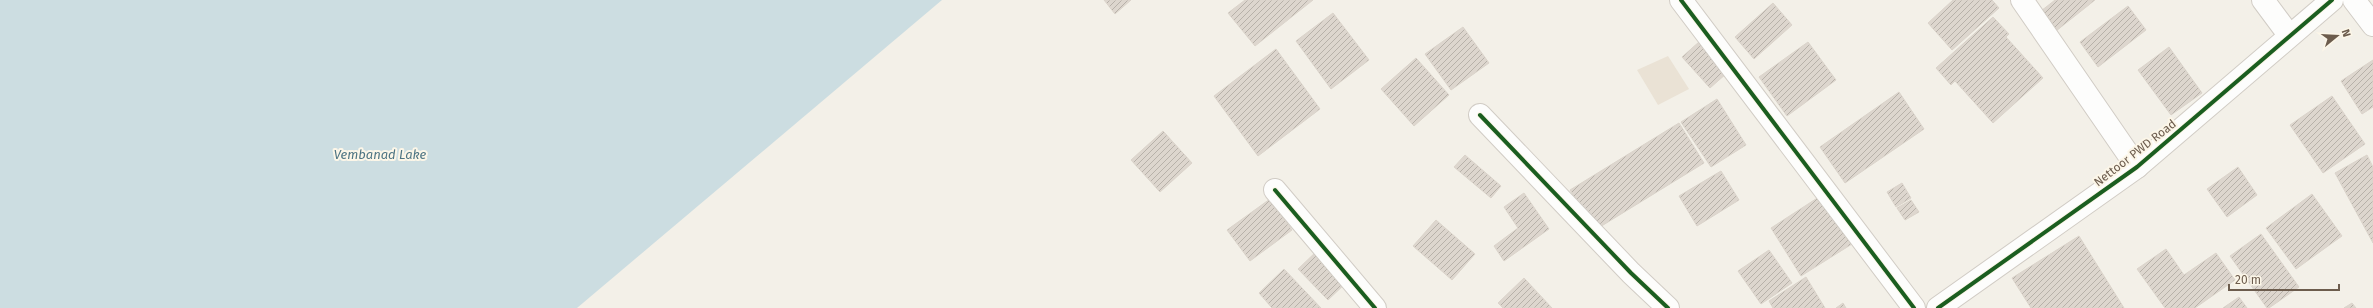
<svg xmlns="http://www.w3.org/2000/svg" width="2373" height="308" font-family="'Fira Sans',sans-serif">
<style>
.residential{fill:#eae2d5}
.water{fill:#ccdde1}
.building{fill:url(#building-hatch);stroke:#dbd4cb}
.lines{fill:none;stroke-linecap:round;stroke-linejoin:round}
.minor-casing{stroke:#d1ccc5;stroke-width:24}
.tertiary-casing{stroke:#d1ccc5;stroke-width:24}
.minor{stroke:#fdfdfc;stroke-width:22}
.tertiary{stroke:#fdfdfc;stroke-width:22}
.cycleway-casing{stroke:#fcf6e8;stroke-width:6}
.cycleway{stroke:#1b5e20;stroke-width:4}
.labels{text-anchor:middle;stroke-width:4;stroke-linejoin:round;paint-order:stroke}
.street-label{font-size:12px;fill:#6c5c4d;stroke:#fcf6e8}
.water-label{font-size:13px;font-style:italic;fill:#4d7483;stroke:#fcf6e8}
</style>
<defs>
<pattern id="building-hatch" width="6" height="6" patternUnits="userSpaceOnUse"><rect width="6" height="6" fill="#ddd6ce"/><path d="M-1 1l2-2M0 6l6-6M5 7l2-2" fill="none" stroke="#b7b1a9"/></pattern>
</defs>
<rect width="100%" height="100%" fill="#f3f0e8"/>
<!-- residential -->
<path class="residential" d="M1668,56L1689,89L1658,105L1637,70Z"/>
<!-- water -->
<path class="water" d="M0,0H942L577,308H0Z"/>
<!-- building -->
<path class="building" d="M1104,0H1131L1115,14Z
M1245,0H1313L1255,46L1228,13Z
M1953,0H1992L1999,8L1952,50L1928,23Z
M2055,0H2095L2056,31L2041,11Z
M1773,3L1792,25L1754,59L1735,37Z
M2128,6L2146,30L2098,67L2080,42Z
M1333,13L1369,60L1331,89L1296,41Z
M1993,17L2009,34L2006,37L2043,78L1993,123L1955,81L1951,85L1936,68Z
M1463,27L1489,63L1451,90L1425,54Z
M1699,42L1727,73L1710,88L1682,57Z
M1808,42L1836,80L1787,116L1759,77Z
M2169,47L2202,93L2171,115L2138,70Z
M1276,49L1320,109L1258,156L1214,96Z
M1416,58L1449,95L1414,126L1381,89Z
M2373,60V107L2362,114L2341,81Z
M1899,92L1924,129L1845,183L1820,147Z
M2332,96L2365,144L2323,173L2290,125Z
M1717,99L1746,145L1711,167L1681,122Z
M1679,123L1704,163L1595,230L1570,190Z
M1163,131L1192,163L1160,192L1131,160Z
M1465,155L1501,186L1491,198L1454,167Z
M2367,155L2373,167V243L2335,173Z
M2238,167L2257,195L2227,217L2207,189Z
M1721,171L1739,200L1697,226L1679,196Z
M1902,183L1911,198L1896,207L1887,192Z
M1524,193L1549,229L1504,261L1494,246L1518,228L1504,207Z
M2312,194L2342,236L2296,269L2266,228Z
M1822,195L1852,244L1801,276L1771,228Z
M1270,199L1292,230L1250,261L1227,230Z
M1911,200L1919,212L1905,220L1897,208Z
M1436,220L1475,254L1452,280L1413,246Z
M2261,234L2299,287L2269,308H2267L2230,256Z
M2079,236L2124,308H2031L2012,278Z
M2166,249L2184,275L2216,253L2235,280L2195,308H2165L2137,269Z
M1318,250L1348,281L1328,300L1298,269Z
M1769,250L1792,283L1761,304L1738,271Z
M1284,269L1321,308H1272L1259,293Z
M1806,277L1825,308H1773L1769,301Z
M1524,278L1552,308H1503L1498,303Z
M2239,297L2247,308H2223Z
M1843,303L1846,308H1836Z
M2352,303L2356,308H2344Z"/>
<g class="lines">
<defs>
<path id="minor" d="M1681,0L1914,308
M2022,0L2137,167
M2263,0L2289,35
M2354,0L2373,25
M1480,115L1631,273L1668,308
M1275,190L1375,308"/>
<path id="tertiary" d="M1938,308L2137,167L2332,0"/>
</defs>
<!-- minor casing -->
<use href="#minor" class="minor-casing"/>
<!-- tertiary casing -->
<use href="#tertiary" class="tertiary-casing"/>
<!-- minor -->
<use href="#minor" class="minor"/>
<!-- tertiary -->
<use href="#tertiary" class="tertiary"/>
<defs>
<path id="cycleway" d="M1681,0L1914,308
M1480,115L1631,273L1668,308
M1275,190L1375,308
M1938,308L2137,167L2332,0"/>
</defs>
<!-- cycleway casing -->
<use href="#cycleway" class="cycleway-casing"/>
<!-- cycleway -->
<use href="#cycleway" class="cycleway"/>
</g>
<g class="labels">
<!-- street labels -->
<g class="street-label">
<text transform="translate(2135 153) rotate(-38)" y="4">Nettoor PWD Road</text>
</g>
<!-- water labels -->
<g class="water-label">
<text x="380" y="159">Vembanad Lake</text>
</g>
</g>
<!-- north arrow -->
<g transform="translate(2337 36) rotate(72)" stroke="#fcf6e8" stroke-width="3" paint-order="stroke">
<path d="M0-3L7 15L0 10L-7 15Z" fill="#6c5c4d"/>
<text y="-6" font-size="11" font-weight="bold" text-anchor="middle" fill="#6c5c4d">N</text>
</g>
<!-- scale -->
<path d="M2229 284v6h110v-6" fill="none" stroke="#6c5c4d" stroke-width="2"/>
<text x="2235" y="284" font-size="12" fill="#6c5c4d" stroke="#fcf6e8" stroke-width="3" paint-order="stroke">20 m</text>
</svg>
